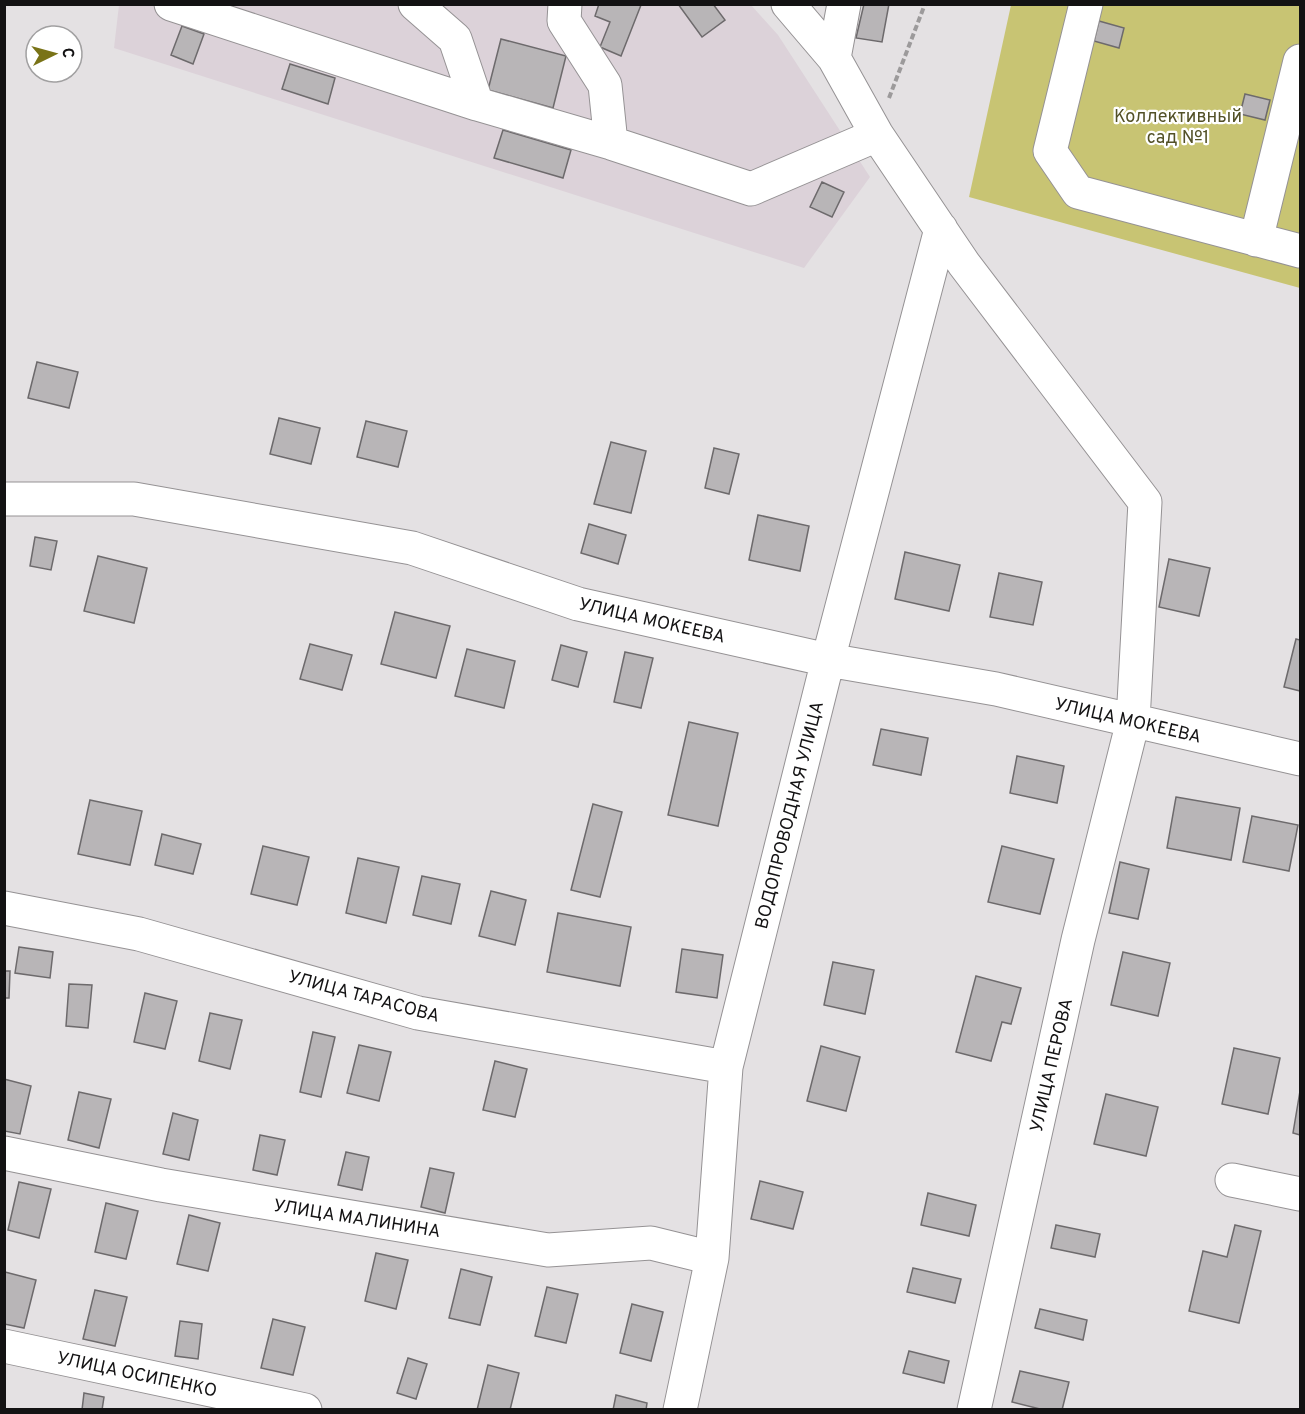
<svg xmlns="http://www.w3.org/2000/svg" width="1305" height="1414" font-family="Overpass,sans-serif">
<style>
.built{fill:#dcd2d9}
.green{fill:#c8c473}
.building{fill:#b8b5b7;stroke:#6d6a6c;stroke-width:1.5}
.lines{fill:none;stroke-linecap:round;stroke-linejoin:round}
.minor-casing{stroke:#959294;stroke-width:35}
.path{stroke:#9c9a9b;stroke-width:4;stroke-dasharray:6 3;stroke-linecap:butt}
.minor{stroke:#fff;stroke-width:33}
.labels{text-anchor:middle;stroke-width:4.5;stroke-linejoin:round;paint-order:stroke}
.park-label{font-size:18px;fill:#535127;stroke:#fff}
.street-label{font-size:18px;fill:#131213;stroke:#fff}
</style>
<rect width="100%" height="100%" fill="#e4e1e3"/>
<!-- built -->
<path class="built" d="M119,5H751L778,35L870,177L804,268L114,48Z"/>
<!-- green -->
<path class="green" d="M1011,5H1300V288L969,197Z"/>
<!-- building -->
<path class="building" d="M599,4L641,5L621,56L600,47L610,22L595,16Z
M678,4H713L725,20L702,37Z
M864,4H889L882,42L856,38Z
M1099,21L1124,28L1119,48L1094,41Z
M182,26L204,34L193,64L171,55Z
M501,39L566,56L553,108L488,90Z
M290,64L335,78L328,104L282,89Z
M1245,94L1270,100L1265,120L1240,114Z
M503,130L571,150L563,178L494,158Z
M822,182L844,192L832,217L810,207Z
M37,362L78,372L69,408L28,398Z
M279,418L320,428L311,464L270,454Z
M366,421L407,431L398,467L357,457Z
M611,442L646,451L631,513L594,504Z
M714,448L739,454L729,494L705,488Z
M758,515L809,526L800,571L749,560Z
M589,524L626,535L618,564L581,553Z
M35,537L57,541L51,570L30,566Z
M905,552L960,565L949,611L895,599Z
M98,556L147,568L134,623L84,611Z
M1169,559L1210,568L1199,616L1159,607Z
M999,573L1042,582L1033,625L990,617Z
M395,612L450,626L436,678L381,664Z
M1296,639L1300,640V691L1284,687Z
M310,644L352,655L342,690L300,679Z
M561,645L587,652L578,687L552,680Z
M467,649L515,661L504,708L455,696Z
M625,652L653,658L641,708L614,702Z
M689,722L738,733L718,826L668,815Z
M881,729L928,738L921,775L873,765Z
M1017,756L1064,766L1057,803L1010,793Z
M1176,797L1240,808L1231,860L1167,848Z
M90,800L142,811L130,865L78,854Z
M593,804L622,812L600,897L571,890Z
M1252,816L1298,825L1289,871L1243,862Z
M162,834L201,844L193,874L155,865Z
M263,846L309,857L297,905L251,894Z
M1002,846L1054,859L1040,914L988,902Z
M358,858L399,867L386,923L346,913Z
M1120,862L1149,869L1138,919L1109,913Z
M422,876L460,884L451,924L413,915Z
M491,891L526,900L515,945L479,936Z
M558,913L631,927L620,986L547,972Z
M19,947L53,952L50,978L15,973Z
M682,949L723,955L717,998L676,992Z
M1123,952L1170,963L1158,1016L1111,1005Z
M833,962L874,970L865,1014L824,1005Z
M4,971H10L9,998H4Z
M976,976L1021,988L1011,1024L1002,1022L991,1061L956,1052Z
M69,984L92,985L88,1028L66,1026Z
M145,993L177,1001L165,1049L134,1042Z
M210,1013L242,1020L230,1069L199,1061Z
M313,1032L335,1037L321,1097L300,1092Z
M359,1045L391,1052L379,1101L347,1093Z
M821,1046L860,1057L846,1111L807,1101Z
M1234,1048L1280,1058L1268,1114L1222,1104Z
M495,1061L527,1069L515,1117L483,1110Z
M4,1079L31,1086L20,1134L4,1131Z
M1300,1091V1135L1293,1133Z
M79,1092L111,1099L99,1148L68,1140Z
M1106,1094L1158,1107L1146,1156L1094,1144Z
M173,1113L198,1120L189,1160L163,1154Z
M260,1135L285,1140L277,1175L253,1170Z
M346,1152L369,1157L362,1190L338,1185Z
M430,1168L454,1173L445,1213L421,1207Z
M760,1181L803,1192L793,1229L751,1219Z
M19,1182L51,1189L39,1238L8,1230Z
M928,1193L976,1205L969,1236L921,1225Z
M106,1203L138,1211L126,1259L95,1252Z
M189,1215L220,1223L208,1271L177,1264Z
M1056,1225L1100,1234L1095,1257L1051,1248Z
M1235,1225L1261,1231L1239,1323L1189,1311L1203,1251L1227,1257Z
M376,1253L408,1260L396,1309L365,1301Z
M913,1268L961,1279L955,1303L907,1292Z
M461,1269L492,1277L480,1325L449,1318Z
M5,1272L36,1280L24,1328L4,1324Z
M547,1287L578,1294L566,1343L535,1336Z
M95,1290L127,1297L115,1346L83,1339Z
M632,1304L663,1312L651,1361L620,1353Z
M1040,1309L1087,1320L1083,1340L1035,1328Z
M273,1319L305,1327L293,1375L261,1368Z
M180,1321L202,1324L198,1359L175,1356Z
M909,1351L949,1361L944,1383L903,1373Z
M408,1358L427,1364L416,1399L397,1393Z
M488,1365L519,1373L510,1410H477Z
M1020,1371L1069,1382L1062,1410H1044L1012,1402Z
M84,1393L104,1397L102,1410H82Z
M616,1395L647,1403L646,1410H613Z"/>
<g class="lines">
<defs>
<path id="minor" d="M171,4L477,104L611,143L751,189L877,135
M415,4L455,39L477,104
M565,4L564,21L605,85L611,143
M788,4L834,58L877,135L964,264L1145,502L1133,721L1078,940L974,1410
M1086,4L1050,151L1078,192L1300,251
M834,58L844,4
M1256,240L1300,61
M4,499H134L412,548L578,604L828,660L996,689L1300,759
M4,908L139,934L418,1013L726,1067
M4,1153L161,1185L548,1250L651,1243L712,1258
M1232,1180L1300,1194
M4,1346L305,1410
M680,1410L712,1258L726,1067L828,660L941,229"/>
</defs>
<!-- minor casing -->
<use href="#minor" class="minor-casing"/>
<!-- path -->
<path class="path" d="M889,98L925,4"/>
<!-- minor -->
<use href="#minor" class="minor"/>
</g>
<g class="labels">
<!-- park labels -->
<g class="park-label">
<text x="1178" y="122">Коллективный<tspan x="1178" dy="21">сад №1</tspan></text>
</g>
<!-- street labels -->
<g class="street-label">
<text transform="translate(652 620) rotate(13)" y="6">УЛИЦА МОКЕЕВА</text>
<text transform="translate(1128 720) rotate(13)" y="6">УЛИЦА МОКЕЕВА</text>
<text transform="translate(789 815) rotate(-76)" y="6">ВОДОПРОВОДНАЯ УЛИЦА</text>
<text transform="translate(364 996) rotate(15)" y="6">УЛИЦА ТАРАСОВА</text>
<text transform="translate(1051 1065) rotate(-77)" y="6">УЛИЦА ПЕРОВА</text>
<text transform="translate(357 1218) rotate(9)" y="6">УЛИЦА МАЛИНИНА</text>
<text transform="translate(137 1374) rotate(12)" y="6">УЛИЦА ОСИПЕНКО</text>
</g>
</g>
<!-- border -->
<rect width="1305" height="1414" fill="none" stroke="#131213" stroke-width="12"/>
<!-- north arrow -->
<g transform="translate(54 54) rotate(85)"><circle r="28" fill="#ffffff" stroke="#a1a0a1" stroke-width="1.5"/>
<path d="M0-4.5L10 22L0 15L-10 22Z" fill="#797317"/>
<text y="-9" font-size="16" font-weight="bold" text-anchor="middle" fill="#131213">С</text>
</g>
</svg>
